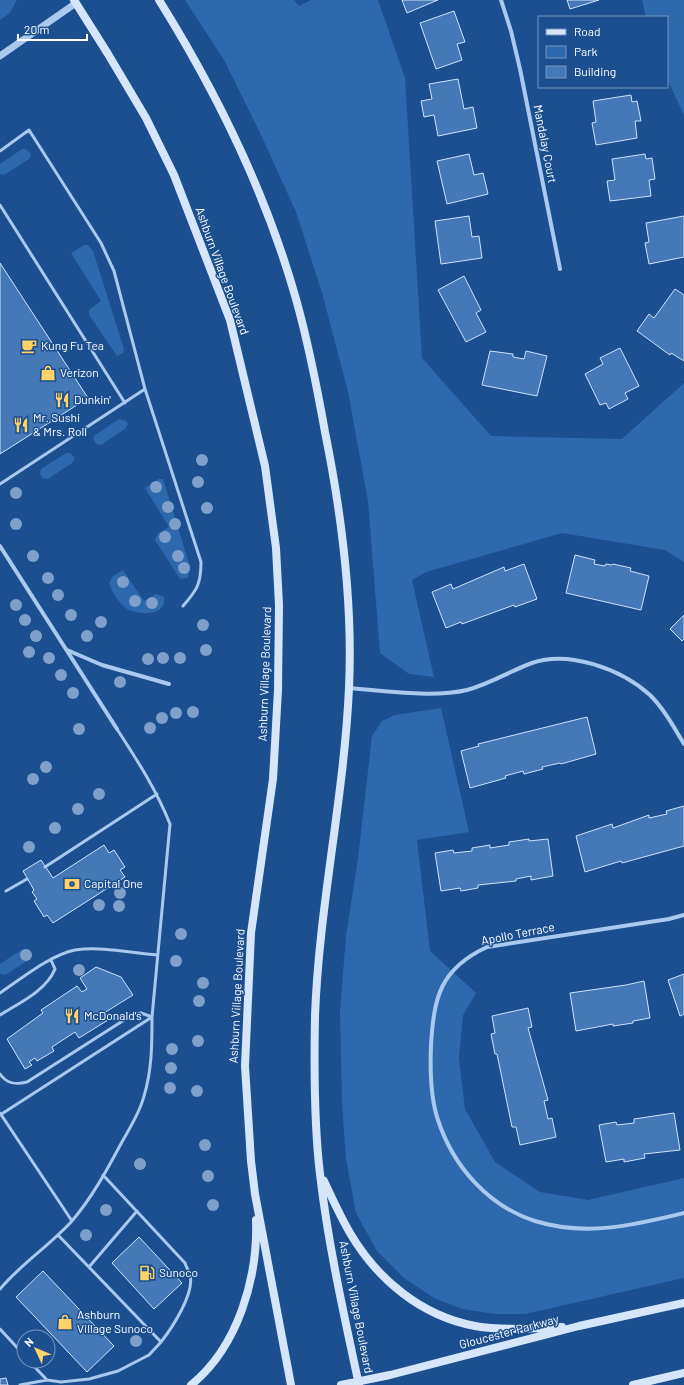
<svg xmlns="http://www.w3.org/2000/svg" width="684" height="1385" font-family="Barlow,sans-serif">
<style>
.green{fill:#2e69ad}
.building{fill:#4478b7;stroke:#cfe3fa}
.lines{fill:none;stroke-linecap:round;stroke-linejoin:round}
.service{stroke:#a9c9ee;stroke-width:3}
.minor{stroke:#a9c9ee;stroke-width:4}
.tertiary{stroke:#a9c9ee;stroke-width:7}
.secondary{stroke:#d6e6fa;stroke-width:8}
.tree{fill:#7ea0ca}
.labels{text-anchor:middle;stroke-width:3;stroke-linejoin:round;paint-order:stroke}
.street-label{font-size:12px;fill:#fff;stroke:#1b4f8f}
.poi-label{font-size:12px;fill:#fff;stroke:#1b4f8f;text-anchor:start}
</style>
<rect width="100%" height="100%" fill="#1b4f8f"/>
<!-- green -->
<path class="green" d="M0,0H17L10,13L0,20Z
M185,0H294L299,6L311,0H378L405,78L422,358L491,436L622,439L684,383V562L665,550L562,533L426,572L412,580L434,677L409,674L380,653L368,501L348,392L323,296L296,212L261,135L224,60Z
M642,0H684V115L667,79V17H646Z
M22,149H26L31,154L29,159L4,175L0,174V164Z
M84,245H88L93,251L124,349L123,353L117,356L89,315V310L101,301L71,253Z
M119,419L126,421L128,424L125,429L101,445L96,444L93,438L95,435Z
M66,453H70L75,458L72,463L48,479L42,478L40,474L41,469Z
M159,479H163L164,482L190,567L188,578L180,579L155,540L158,533L169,527L145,488Z
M123,570L144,601L156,594L164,597C167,617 139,615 127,609C120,604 111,591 109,583L113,576Z
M441,708L469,832L417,840L430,951L476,993L463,1015L459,1058L465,1109L495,1162L540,1192L588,1200L684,1178V1278L525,1314H495L462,1309L434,1298L404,1278L377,1251L356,1213L346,1159L342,1103L340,1011L346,936L358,858L372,736L382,721L395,715Z
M23,949H27L32,954L30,959L5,975L0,974V964Z"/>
<!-- building -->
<path class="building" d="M402,0H438L407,13Z
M567,0H599L570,9Z
M454,11L465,42L457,44L462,60L436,69L420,23Z
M458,79L464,109L473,107L477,128L438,136L434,115L424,117L421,101L432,99L429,84Z
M631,95L632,102L637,101L641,121H635L637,138L596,145L592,123L596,122L593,101Z
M469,154L474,175L483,173L488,194L447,204L437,161Z
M645,154L646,159L652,158L655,179L649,180L651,196L610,201L607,181L615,180L612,159Z
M469,216L472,237L479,236L482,258L441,264L435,221Z
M684,216V257L649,264L645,243L649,242L646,223Z
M0,263L88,398L0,454Z
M464,276L481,310L476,313L486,332L466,342L438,290Z
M675,289L684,295V361L671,353L670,355L637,331L649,314L654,318Z
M620,348L639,386L625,393L628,399L609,409L606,403L600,405L585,374L603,364L600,358Z
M490,351L513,354V357L524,359L526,351L547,356L537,396L482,385Z
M575,555L595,560L594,564L605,566L606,564L612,565L613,564L631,568L630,571L649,576L641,610L566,593Z
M524,564L537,599L515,607L514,605L462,624L461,622L446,628L432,592L451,584L453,589L504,567L505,571Z
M684,615V639L682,641L670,629Z
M587,717L596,754L561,764L560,763L542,767L543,769L524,774L523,771L505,776L506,778L470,788L461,751L479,746L478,744Z
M684,806V846L622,863L621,861L585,872L576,836L612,824L613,828L649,815V818L667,814L666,811Z
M529,839V841L548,839L553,876L531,880V876L516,879V881L478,885V888L461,891L460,888L441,891L435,853L453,850L454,853L472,851V848L490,845V848L509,845V842Z
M104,845L109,853L114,850L125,867L120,870L125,877L53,923L47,915L44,917L34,901L37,899L32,892L34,890L23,871L41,860L53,878Z
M96,967L121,977L133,995L104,1013L108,1020L79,1038L75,1032L52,1047L54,1051L37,1061L35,1058L29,1062L32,1065L25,1069L7,1039L43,1013L41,1010L77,986L82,992L87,989L80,978Z
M684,974V1014L680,1016L668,980Z
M644,981L650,1018L633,1021V1023L613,1026V1024L576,1031L570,993L626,985Z
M528,1008L532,1027L528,1028L548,1100L544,1101L548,1119L552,1118L556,1137L520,1145L516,1127H512L497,1054H495L491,1034L495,1033L492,1016Z
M674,1113L680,1150L644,1154L645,1158L624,1162V1159L606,1162L599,1125L616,1122L617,1125L634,1123V1119Z
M139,1237L182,1283L154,1309L112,1263Z
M43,1271L114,1346L87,1372L16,1297Z
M6,1378L8,1385H0V1379Z"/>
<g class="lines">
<!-- service -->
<path class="service" d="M0,151L29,130L101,243L114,271L145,389
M0,205L125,403
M0,484L145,389L201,562C201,584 197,590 183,606
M45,867L157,794
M6,891L27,879
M0,993C21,979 50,955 75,950C102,946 131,953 157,955
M0,1015C19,1003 46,991 55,969L51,960
M0,1074C7,1084 16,1085 27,1082L132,1015L141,1013L152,1017C152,1044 152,1070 144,1096C140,1112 131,1126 123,1140C108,1168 92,1198 71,1222C49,1246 21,1264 0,1289
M0,1113L72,1221
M0,1115L152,1017L170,824C156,789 137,760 117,729
M58,1235L161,1342C172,1328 195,1293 190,1275C189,1271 186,1267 185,1263L103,1175
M89,1267L137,1211
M0,1329L24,1355
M29,1361L47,1380
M20,1385L47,1380L61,1382L89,1379L118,1371L149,1355L161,1342"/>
<!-- minor -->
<path class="minor" d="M501,0L511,31L520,69L560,269
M0,546L117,729
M67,650L102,665L169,684
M349,688C385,691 433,698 467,690C490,684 510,671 532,663C569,650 621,669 650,695C664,709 674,727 684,744
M684,915L669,919L487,947C440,969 434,997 431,1045C430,1069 430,1097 438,1120C453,1166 488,1206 535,1221C586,1237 634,1225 684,1213"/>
<!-- tertiary -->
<path class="tertiary" d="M0,56L76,3"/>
<!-- secondary -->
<path class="secondary" d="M74,0L108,54L146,118L174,175L230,320L265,466L276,548L279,605L278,690L273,779L251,933L245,1066L251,1161L255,1194L291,1385
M159,0C217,93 266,193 296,299C308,342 317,387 325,432C342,516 353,602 349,688C344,798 319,906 315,1016C314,1066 314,1124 320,1174C328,1244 344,1315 359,1385
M324,1181C332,1198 340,1216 350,1233C377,1279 421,1316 475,1326C503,1331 534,1328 562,1327
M191,1385C238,1347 258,1278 256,1220
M341,1385L390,1375L579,1326L684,1303
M633,1385L684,1373"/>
</g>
<!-- trees -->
<g class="tree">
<circle cx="202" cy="460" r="6"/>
<circle cx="198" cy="482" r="6"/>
<circle cx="156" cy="487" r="6"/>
<circle cx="16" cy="493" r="6"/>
<circle cx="168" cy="507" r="6"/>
<circle cx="207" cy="508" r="6"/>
<circle cx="16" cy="524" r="6"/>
<circle cx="175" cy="524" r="6"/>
<circle cx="165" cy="537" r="6"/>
<circle cx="33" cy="556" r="6"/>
<circle cx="178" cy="556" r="6"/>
<circle cx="184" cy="568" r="6"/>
<circle cx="48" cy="578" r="6"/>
<circle cx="123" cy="582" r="6"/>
<circle cx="58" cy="595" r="6"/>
<circle cx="135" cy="601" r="6"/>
<circle cx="152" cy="603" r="6"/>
<circle cx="16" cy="605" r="6"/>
<circle cx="71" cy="615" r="6"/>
<circle cx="25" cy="620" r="6"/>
<circle cx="101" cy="622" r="6"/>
<circle cx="203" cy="625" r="6"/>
<circle cx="36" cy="636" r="6"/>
<circle cx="87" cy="636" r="6"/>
<circle cx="206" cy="650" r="6"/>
<circle cx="29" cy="652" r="6"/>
<circle cx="49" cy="658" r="6"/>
<circle cx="163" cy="658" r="6"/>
<circle cx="180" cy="658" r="6"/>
<circle cx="148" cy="659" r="6"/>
<circle cx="61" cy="675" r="6"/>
<circle cx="120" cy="682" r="6"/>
<circle cx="73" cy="693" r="6"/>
<circle cx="193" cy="712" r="6"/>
<circle cx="176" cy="713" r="6"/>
<circle cx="162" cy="718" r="6"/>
<circle cx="150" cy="728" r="6"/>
<circle cx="79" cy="729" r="6"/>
<circle cx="46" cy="767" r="6"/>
<circle cx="33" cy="779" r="6"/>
<circle cx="99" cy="794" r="6"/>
<circle cx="78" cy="809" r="6"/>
<circle cx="55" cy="828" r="6"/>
<circle cx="29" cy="847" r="6"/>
<circle cx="120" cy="893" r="6"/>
<circle cx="99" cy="905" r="6"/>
<circle cx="119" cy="906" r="6"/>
<circle cx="181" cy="934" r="6"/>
<circle cx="26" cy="955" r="6"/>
<circle cx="176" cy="961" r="6"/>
<circle cx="79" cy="970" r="6"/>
<circle cx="203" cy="983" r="6"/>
<circle cx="199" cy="1001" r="6"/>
<circle cx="198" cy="1041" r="6"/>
<circle cx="172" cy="1049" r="6"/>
<circle cx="171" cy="1068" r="6"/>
<circle cx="170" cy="1088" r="6"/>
<circle cx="197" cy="1091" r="6"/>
<circle cx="205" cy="1145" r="6"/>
<circle cx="140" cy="1164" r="6"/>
<circle cx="208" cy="1176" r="6"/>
<circle cx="213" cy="1205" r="6"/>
<circle cx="106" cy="1210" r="6"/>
<circle cx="86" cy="1235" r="6"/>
<circle cx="136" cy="1341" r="6"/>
</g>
<!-- icons -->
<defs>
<symbol id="cafe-bare" viewBox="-9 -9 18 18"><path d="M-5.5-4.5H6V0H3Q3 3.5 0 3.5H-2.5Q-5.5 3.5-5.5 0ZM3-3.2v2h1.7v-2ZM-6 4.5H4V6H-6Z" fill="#ffd166" stroke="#1b4f8f" stroke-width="2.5" paint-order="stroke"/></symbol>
<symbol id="shop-bare" viewBox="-9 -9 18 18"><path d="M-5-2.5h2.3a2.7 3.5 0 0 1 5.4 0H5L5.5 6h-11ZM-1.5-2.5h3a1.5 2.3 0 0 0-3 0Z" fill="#ffd166" stroke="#1b4f8f" stroke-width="2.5" paint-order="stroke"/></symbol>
<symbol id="restaurant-bare" viewBox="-9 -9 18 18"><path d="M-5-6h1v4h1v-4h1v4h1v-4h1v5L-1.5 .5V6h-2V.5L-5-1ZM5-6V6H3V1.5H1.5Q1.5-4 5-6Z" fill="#ffd166" stroke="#1b4f8f" stroke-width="2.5" paint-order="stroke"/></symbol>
<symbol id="bank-bare" viewBox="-9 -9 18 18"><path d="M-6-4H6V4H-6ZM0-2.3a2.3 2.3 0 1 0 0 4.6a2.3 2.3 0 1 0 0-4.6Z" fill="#ffd166" stroke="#1b4f8f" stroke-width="2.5" paint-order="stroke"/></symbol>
<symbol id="fuel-bare" viewBox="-9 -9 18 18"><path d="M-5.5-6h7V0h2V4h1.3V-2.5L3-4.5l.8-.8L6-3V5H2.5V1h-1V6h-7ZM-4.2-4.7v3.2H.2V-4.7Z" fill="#ffd166" stroke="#1b4f8f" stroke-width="2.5" paint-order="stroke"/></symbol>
</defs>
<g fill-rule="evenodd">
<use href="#cafe-bare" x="18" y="335" width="22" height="22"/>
<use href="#shop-bare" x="37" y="362" width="22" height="22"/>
<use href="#restaurant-bare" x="51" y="389" width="22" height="22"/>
<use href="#restaurant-bare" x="10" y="414" width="22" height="22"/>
<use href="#bank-bare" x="61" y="873" width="22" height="22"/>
<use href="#restaurant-bare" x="61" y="1005" width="22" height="22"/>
<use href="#fuel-bare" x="136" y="1262" width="22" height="22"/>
<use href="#shop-bare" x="54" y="1311" width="22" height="22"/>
</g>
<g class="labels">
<!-- street labels -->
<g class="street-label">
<text transform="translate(545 144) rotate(79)" y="4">Mandalay Court</text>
<text transform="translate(222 271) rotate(70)" y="4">Ashburn Village Boulevard</text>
<text transform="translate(265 674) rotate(-88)" y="4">Ashburn Village Boulevard</text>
<text transform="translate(518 934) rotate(-11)" y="4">Apollo Terrace</text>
<text transform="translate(237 996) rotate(-87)" y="4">Ashburn Village Boulevard</text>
<text transform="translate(356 1307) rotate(79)" y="4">Ashburn Village Boulevard</text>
<text transform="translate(509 1332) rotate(-15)" y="4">Gloucester Parkway</text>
</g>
<!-- poi labels -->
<g class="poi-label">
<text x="41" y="350">Kung Fu Tea</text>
<text x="60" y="377">Verizon</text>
<text x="74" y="404">Dunkin'</text>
<text x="33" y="422">Mr. Sushi<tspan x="33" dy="14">&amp; Mrs. Roll</tspan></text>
<text x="84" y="888">Capital One</text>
<text x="84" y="1020">McDonald's</text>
<text x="159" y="1277">Sunoco</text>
<text x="77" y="1319">Ashburn<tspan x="77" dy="14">Village Sunoco</tspan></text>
</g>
</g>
<!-- legend -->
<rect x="538" y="16" width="130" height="72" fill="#1b4f8f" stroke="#7695bc"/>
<rect x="546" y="29" width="20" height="6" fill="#d6e6fa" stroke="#7695bc"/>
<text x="574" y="36" font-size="12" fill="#ffffff">Road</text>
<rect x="546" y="46" width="20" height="12" fill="#2e69ad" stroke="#7695bc"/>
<text x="574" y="56" font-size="12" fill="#ffffff">Park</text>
<rect x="546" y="66" width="20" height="12" fill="#4478b7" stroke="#7695bc"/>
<text x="574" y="76" font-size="12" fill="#ffffff">Building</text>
<!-- north arrow -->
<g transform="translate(36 1349) rotate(314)"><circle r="19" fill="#1b4f8f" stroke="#7695bc"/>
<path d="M0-3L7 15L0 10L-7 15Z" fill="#ffd166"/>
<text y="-6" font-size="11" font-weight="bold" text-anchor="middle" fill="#ffffff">N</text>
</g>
<!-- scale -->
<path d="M18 34v6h69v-6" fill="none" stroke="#ffffff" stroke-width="2"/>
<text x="24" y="34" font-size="12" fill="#ffffff" stroke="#1b4f8f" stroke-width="3" paint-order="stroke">20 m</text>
</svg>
